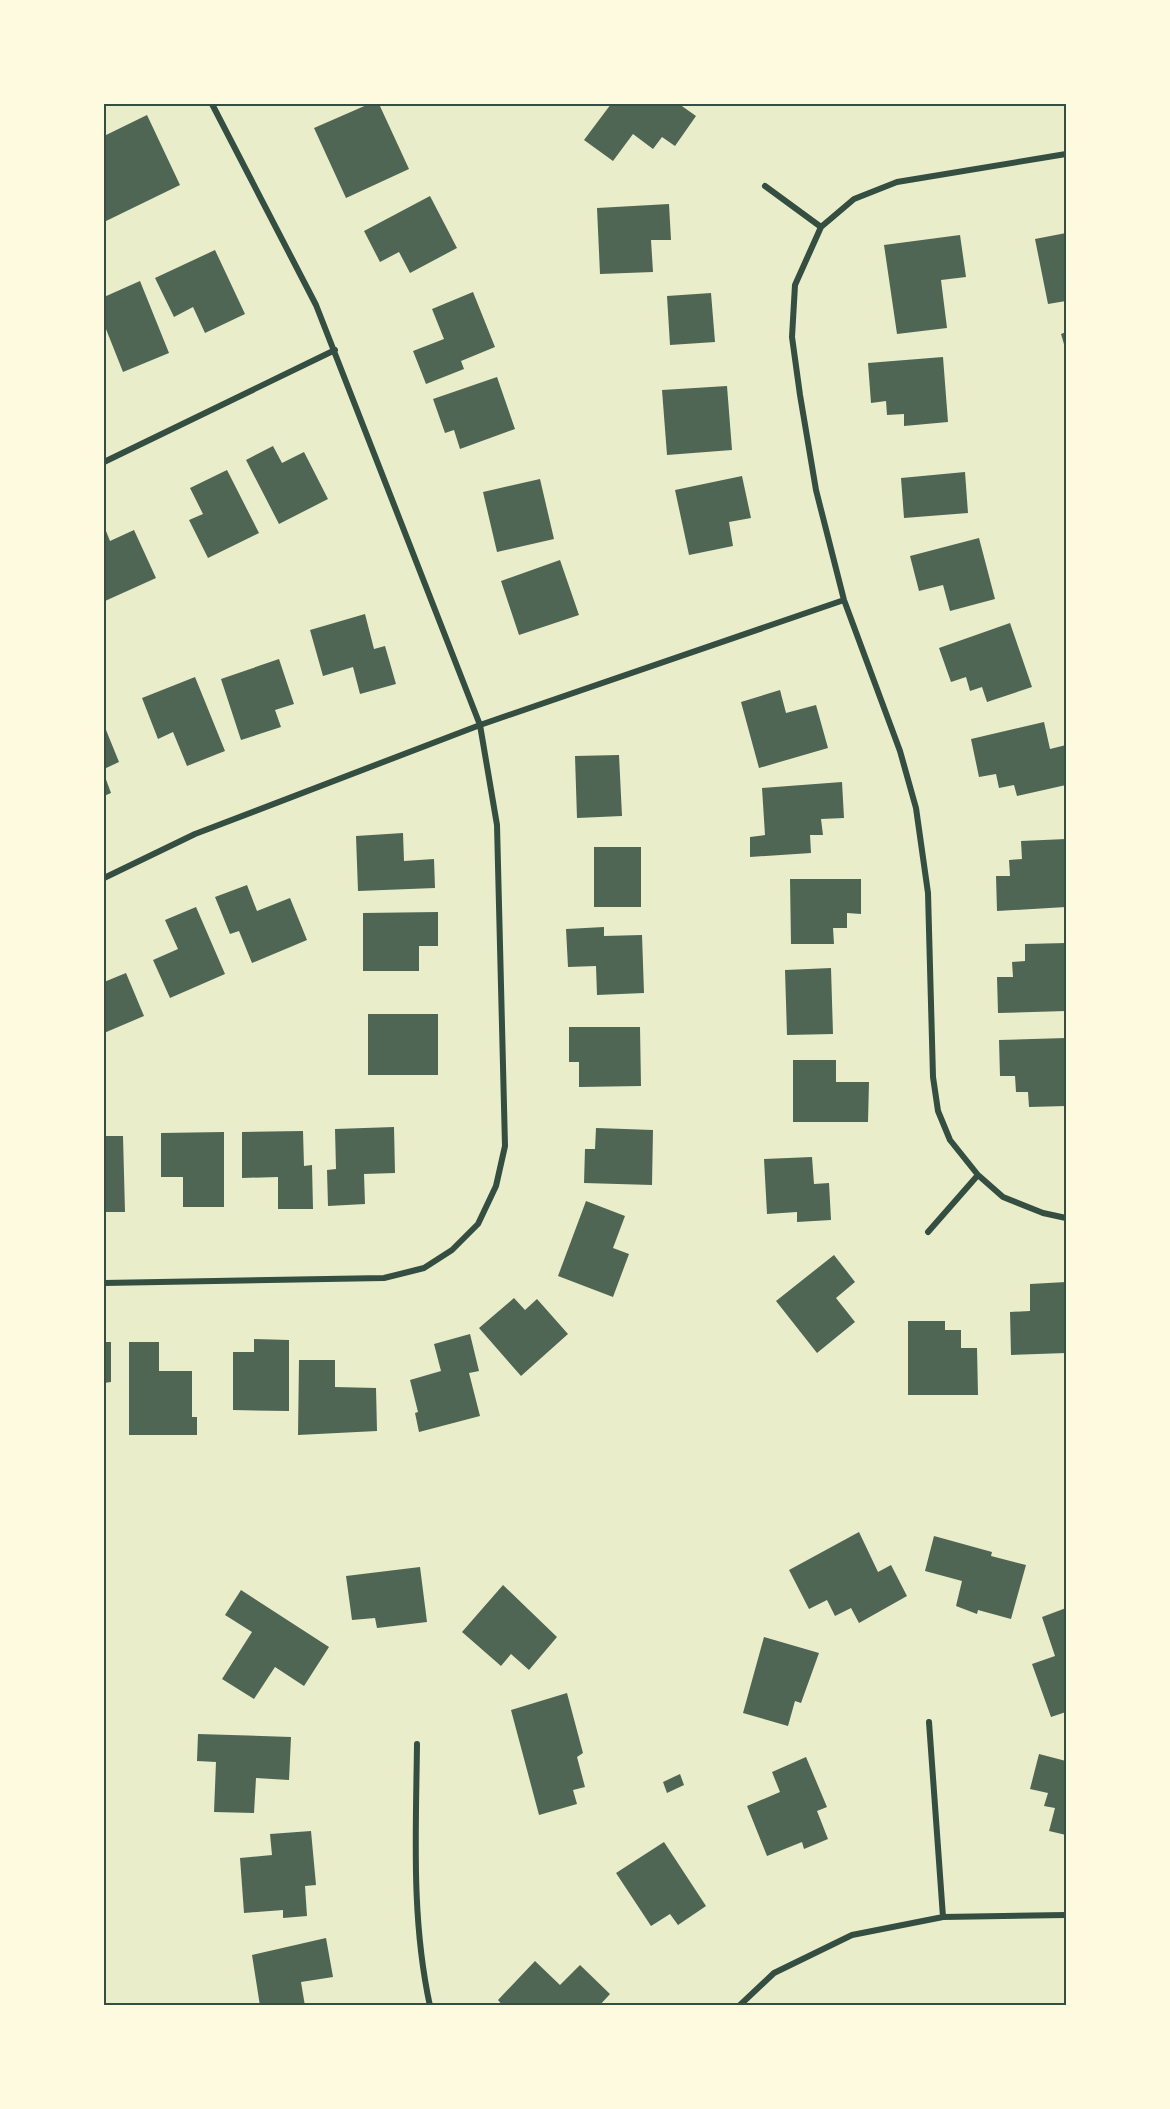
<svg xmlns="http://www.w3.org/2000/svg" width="1170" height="2109" font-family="'IBM Plex Serif',serif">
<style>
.building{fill:#4f6655}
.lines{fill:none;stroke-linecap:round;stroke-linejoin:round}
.minor{stroke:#344e41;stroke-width:6}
.neatline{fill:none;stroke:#344e41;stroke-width:2}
</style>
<rect width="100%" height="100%" fill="#e9edc9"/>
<!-- building -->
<path class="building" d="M369,104H379L409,169L346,198L314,128Z
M611,104H679L696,116L675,146L662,137L653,149L633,134L613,161L584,140Z
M147,115L180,185L104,222V136Z
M430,196L457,248L410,273L399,252L380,262L364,231Z
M669,204L671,240H651L653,272L600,274L597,208Z
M1066,233V301L1048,304L1035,239Z
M960,235L966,277L941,280L947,328L897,334L884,245Z
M215,250L245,314L205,333L193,307L174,317L155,278Z
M140,281L169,353L123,372L104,324V297Z
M473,292L495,347L461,361L464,369L426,384L413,351L444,339L432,309Z
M711,293L715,342L670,345L667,296Z
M1066,332V351L1061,334Z
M943,357L948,422L904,426V414L887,415L886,401L871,403L868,363Z
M497,377L515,429L460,449L454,430L445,433L433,399Z
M727,386L732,450L667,455L662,390Z
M273,446L282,463L304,452L328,499L279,524L246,460Z
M227,470L259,533L208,558L189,520L203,514L190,488Z
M965,472L968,513L904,518L901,478Z
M742,476L751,518L729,522L733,546L689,555L675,490Z
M540,479L554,539L497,552L483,492Z
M104,526L110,541L134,530L156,578L105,601Z
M979,538L995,599L950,611L943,585L919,591L910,556Z
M560,560L579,615L519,635L501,581Z
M365,614L374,649L385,646L396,684L360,694L353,667L323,676L310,630Z
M1010,623L1032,687L987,702L982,687L970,691L966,677L951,682L939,648Z
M279,659L294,704L275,710L281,727L241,740L221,679Z
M195,677L225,751L187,766L173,732L158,739L142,698Z
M780,690L786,713L816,705L828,748L759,768L741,702Z
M1044,722L1050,749L1066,745V785L1017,796L1014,785L999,788L996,774L979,777L971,739Z
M104,725L119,762L104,769Z
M619,755L622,816L577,818L575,756Z
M104,774L111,793L104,796Z
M842,782L844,818L821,819L823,835H810L811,853L750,857V837L765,835L762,788Z
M403,833L404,861L434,859L435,888L358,891L356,836Z
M1066,839V907L997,911L996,876H1010L1009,860L1022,859L1021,841Z
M594,847H641V907H594Z
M790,879H861V914L847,913V928H833L834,944H791Z
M247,885L257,911L290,898L307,940L252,963L239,931L230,934L215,897Z
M196,907L225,974L170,998L153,960L178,949L165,920Z
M438,912V946H419V971H363V913Z
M604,927V936L642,935L644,993L597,995L596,966L568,967L566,929Z
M1066,943V1011L998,1013L997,977H1013L1012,962L1025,961V944Z
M831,968L833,1034L787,1035L785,970Z
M126,973L144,1016L104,1033V982Z
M368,1014H438V1075H368Z
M569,1027H640L641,1086L579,1087V1062H569Z
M1066,1038V1106L1029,1107L1028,1092H1016L1015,1076H1000L999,1040Z
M793,1060H836V1082H869L868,1122H793Z
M394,1127L395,1173L364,1174L365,1204L328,1206L327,1170L336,1169L335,1129Z
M596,1128L653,1130L652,1185L584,1183L585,1149H595Z
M303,1131L304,1166L312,1165L313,1209H278V1177L242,1178V1132Z
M224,1132V1207H183V1177H161V1133Z
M104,1136H123L125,1212H104Z
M812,1157L814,1184L829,1183L831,1220L797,1222V1212L767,1214L764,1159Z
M586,1201L625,1216L613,1248L629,1254L613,1297L558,1276Z
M834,1255L855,1282L836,1298L855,1322L817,1353L776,1301Z
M1066,1282V1353L1011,1355L1010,1312L1030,1311V1284Z
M514,1298L525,1310L537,1299L568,1334L521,1376L479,1328Z
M908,1321H945V1330H961V1348H977L978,1395H908Z
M470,1334L479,1371L469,1373L480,1416L419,1432L415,1413L418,1412L410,1380L441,1371L434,1344Z
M254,1339L289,1340V1411L233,1410V1352H254Z
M104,1342H111V1382L104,1383Z
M129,1342H159V1371H192V1417H197V1435H129Z
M299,1360H335V1387L376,1388L377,1431L298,1435Z
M859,1532L878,1572L891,1565L907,1596L859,1623L851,1608L835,1616L827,1600L809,1609L789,1570Z
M934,1536L992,1552L991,1556L1026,1565L1011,1619L978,1610L977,1614L956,1606L962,1581L925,1571Z
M420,1567L427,1622L377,1628L375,1618L352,1620L346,1576Z
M503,1585L557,1637L529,1670L511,1654L501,1666L462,1632Z
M241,1590L329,1647L304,1686L275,1667L254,1699L222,1679L252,1632L225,1615Z
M1066,1608V1712L1051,1717L1032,1664L1055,1656L1042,1617Z
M764,1637L819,1653L801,1703L795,1701L788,1726L743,1713Z
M567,1693L583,1753L577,1757L585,1787L573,1790L577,1804L539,1815L511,1710Z
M198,1734L291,1737L289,1780L256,1778L254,1813L214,1812L216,1762L197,1761Z
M1039,1754L1066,1761V1835L1049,1831L1055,1808L1044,1806L1048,1793L1030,1789Z
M806,1757L827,1807L817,1811L828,1839L804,1849L802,1842L767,1856L747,1806L780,1792L772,1772Z
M680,1774L684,1785L667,1793L663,1782Z
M311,1831L316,1885L305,1886L307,1916L283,1918V1910L244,1913L240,1858L272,1855L270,1834Z
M664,1842L706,1906L678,1925L670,1914L651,1926L616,1873Z
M326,1938L333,1977L301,1982L305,2006H260L252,1955Z
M535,1961L560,1985L580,1965L610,1994L599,2006H503L498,2000Z
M962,2003H1000V2006H962Z"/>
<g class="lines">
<!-- minor -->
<path class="minor" d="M765,186L821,227L854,199L897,182L1066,154
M821,227L795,285L792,337L800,395L816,490L844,600L900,751L916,808L928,893L933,1077L938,1111L950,1140L978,1175
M104,462L335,350
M104,878L195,834L480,725L844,600
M928,1232L978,1175L1003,1197L1043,1213L1066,1218
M104,1283L384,1278L424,1268L452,1250L478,1224L496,1186L505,1146L497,825L480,725L316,305L212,104
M929,1722L943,1917
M417,1744C416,1831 411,1919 430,2006
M739,2006L774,1973L852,1935L943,1917L1066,1915"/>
</g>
<!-- border -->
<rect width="1170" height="2109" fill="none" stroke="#fefae0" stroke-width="210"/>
<rect x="105" y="105" width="960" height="1899" class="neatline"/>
</svg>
